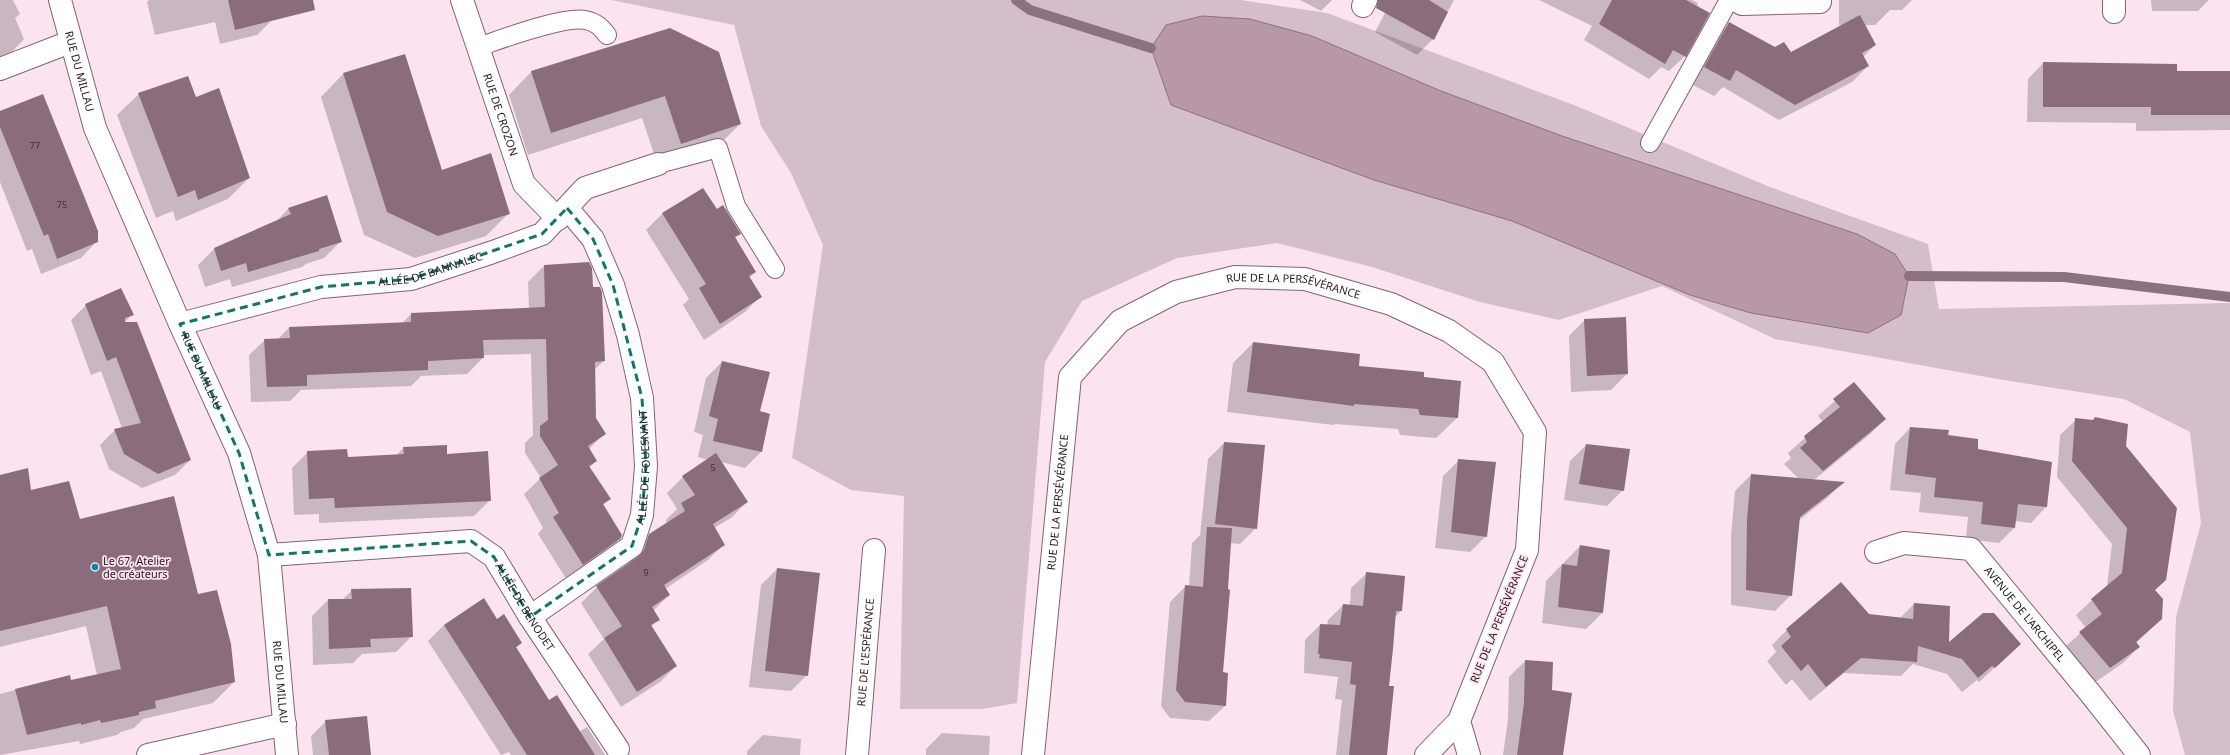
<svg xmlns="http://www.w3.org/2000/svg" width="2230" height="755" font-family="'Noto Sans',sans-serif">
<style>
.green{fill:#d3bec9}
.water{fill:#b897a9;stroke:#8c7280}
.shadow{fill:#0003}
.lines{fill:none;stroke-linecap:round;stroke-linejoin:round}
.stream{stroke:#8c7280;stroke-width:10}
.building{fill:#8b6c7d}
.service-casing{stroke:#836375;stroke-width:20}
.minor-casing{stroke:#836375;stroke-width:24}
.service{stroke:#fff;stroke-width:18}
.minor{stroke:#fff;stroke-width:22}
.marked{fill:none;stroke:#0f766e;stroke-width:3;stroke-dasharray:8 5;stroke-linejoin:round}
.poi-dot{fill:#0087a8;stroke:#fbe4f0;stroke-width:1.5}
.labels{text-anchor:middle;stroke-width:3.5;stroke-linejoin:round;paint-order:stroke}
.number-label{font-size:9px;fill:#402e38}
.street-label{font-size:11px;fill:#271a21;stroke:#fbe4f0}
.poi-label{font-size:11px;fill:#271a21;stroke:#fbe4f0;text-anchor:start}
</style>
<rect width="100%" height="100%" fill="#fbe4f0"/>
<!-- green -->
<path class="green" d="M611,0H1241L1327,13L1574,105L1770,187L1928,244L1939,309L2230,303V755H2185L2173,711L2176,617L2201,523L2190,432L2124,399L2003,380L1775,339L1662,286L1559,320L1480,302L1372,267L1277,243L1177,258L1082,301L1045,362L1017,703L983,709H900L904,496L851,490L792,458L823,245L791,173L761,126L734,25Z"/>
<!-- water -->
<path class="water" d="M1202,16L1250,19L1312,36L1441,91L1562,136L1857,234L1895,254L1909,276L1901,315L1868,333L1751,313L1690,295L1512,221L1374,180L1171,105L1151,48L1166,25Z"/>
<!-- shadow -->
<path class="shadow" d="M0,0H13L20,14L15,18L24,39L9,55L0,59Z
M149,0H265L272,20L257,35L220,44L215,22L155,35L147,2Z
M1300,0H1332L1321,11Z
M1392,0H1454L1433,39L1417,55L1375,32Z
M1539,0H1692L1698,3L1685,56L1669,71L1661,67L1649,79L1584,40L1592,26Z
M1839,0H1912L1902,10H1890L1875,25H1864L1875,45L1863,57L1868,66L1852,82L1779,120L1723,87L1714,96L1689,83L1713,40L1729,24L1775,48L1790,53L1844,25H1839Z
M2151,0H2209L2198,11H2152Z
M670,29L740,124L717,147L658,166L642,118L528,155L509,95L531,72Z
M404,55L441,171L509,213L486,236L415,258L364,235L321,97L343,74Z
M2043,63L2176,72H2230V130L2136,131V123L2027,122L2028,79Z
M139,94L195,98L249,178L228,199L176,221L173,211L156,218L117,115Z
M0,112L97,241L81,258L41,274L32,249L27,251L0,182Z
M703,189L717,210L739,233L734,239L755,272L749,278L761,296L745,312L704,340L683,305L689,299L646,230L662,214Z
M288,209L340,242L324,258L306,264L302,267L232,287L230,279L205,287L198,265L214,249L276,222Z
M544,266L592,289L604,361L594,370L595,418L604,434L589,449L596,461L589,468L610,498L603,505L621,538L604,554L567,580L538,534L543,528L524,494L541,478L525,453V443L533,435L531,354L483,355V358L467,374L421,376L411,386L301,390L290,401L251,402L249,355L265,340L278,339L289,328L401,324L411,314L529,309L528,282Z
M86,305L132,315L124,323L190,460L175,475L142,488L109,469L100,445L115,430L122,428L101,371L91,375L71,320Z
M1585,320L1627,374L1611,390L1571,392L1569,336Z
M1253,343L1358,367L1422,378L1457,418L1436,438L1400,435L1398,429L1335,424L1333,425L1227,412L1233,363Z
M722,362L759,411L761,452L745,468L721,462L747,502L731,518L714,528L724,544L708,560L665,589L669,595L653,611L658,619L651,627L676,666L660,682L621,707L588,654L604,639L581,603L597,587L629,564L633,551L650,535L667,524L666,520L677,509L667,493L683,477L708,460L698,457L703,435L694,432L706,378Z
M1854,384L1885,419L1869,435L1814,480L1842,483L1827,498L1798,521L1791,595L1775,611L1731,605V537L1735,491L1751,475L1799,479L1784,464L1791,458L1788,453L1823,422L1818,416Z
M2076,420L2125,446L2161,619L2136,643L2139,647L2123,663L2094,683L2064,648L2086,628L2076,615L2107,586L2112,544L2057,477L2060,435Z
M1910,428L1977,450L2051,462L2046,507L2031,523L2015,521V527L1999,543L1966,539L1968,517L1919,512L1921,493L1890,490L1895,444Z
M1224,443L1256,528L1240,544L1230,543L1222,673L1225,706L1209,721L1170,718L1161,706L1170,602L1186,586L1189,587L1192,543L1200,535L1208,459Z
M1586,445L1623,490L1607,506L1564,500L1570,461Z
M404,447L446,455L490,500L474,516L319,523V514L294,515L292,468L308,452L347,458L396,456Z
M1459,460L1486,536L1470,552L1435,548L1443,476Z
M0,476L79,520L197,596L234,682L213,703L143,719L134,728L121,732L117,735L80,744L79,741L0,755V694L69,676L71,682L97,675L86,626L0,647Z
M1580,546L1609,550L1602,613L1586,629L1542,623L1546,581Z
M777,569L807,675L791,691L749,687L761,585Z
M1367,573L1401,611L1395,617L1388,687L1386,755H1336L1342,700L1335,699L1338,677L1304,673L1305,640L1320,625H1327L1328,620L1343,605L1350,606L1351,588Z
M352,590L412,636L396,652L362,654L353,663L313,665L312,616L328,600H342Z
M483,599L497,620L521,643L516,648L549,702L579,732L587,727L605,755H511L509,752L501,755L428,641L444,625Z
M1914,604L1948,645L2004,659L1979,682L1977,680L1962,692L1947,674L1913,664L1901,676L1844,673L1810,701L1792,679L1786,685L1767,661L1776,652L1772,645L1787,630L1868,615L1900,618Z
M1525,661L1552,663L1551,691L1562,755H1503L1508,720L1509,677Z
M326,721L370,755H313L311,736Z
M942,733L990,736L989,755H926V749Z
M763,735L801,739L800,755H747V751Z"/>
<g class="lines">
<!-- stream -->
<path class="stream" d="M1016,0L1030,10L1151,48
M1909,276L2064,277L2230,297"/>
</g>
<!-- building -->
<path class="building" d="M228,0H313L315,10L235,30Z
M1378,0H1429L1448,12L1434,40L1376,8Z
M1612,0H1686L1710,13L1686,57L1673,50L1665,64L1599,24Z
M1860,15L1876,45L1862,53L1869,66L1795,105L1736,70L1730,81L1704,67L1729,22L1775,47L1784,42L1791,52Z
M670,28L719,52L741,124L681,144L665,96L551,133L531,71Z
M405,54L442,170L491,153L510,214L438,236L387,212L343,73Z
M2043,62L2177,64V71H2230V115H2151V107H2043Z
M188,76L196,97L219,88L250,178L198,200L195,190L178,197L138,93Z
M43,94L98,231V242L57,259L48,234L44,236L0,127V111Z
M703,188L717,209L723,205L741,234L735,237L756,272L749,276L762,297L720,324L699,288L706,284L662,213Z
M327,195L342,242L319,249V251L248,272L246,263L221,271L214,248L291,214L288,208Z
M589,262L592,268L593,287H600L602,292L605,361L595,362L596,418L606,434L588,446L597,461L589,466L611,499L603,504L622,535L621,538L583,565L553,517L559,513L539,478L558,465L540,436V426L548,420L546,339L483,340L484,358L428,361V370L307,375V386L267,387L264,339L290,338L289,327L411,322V313L545,307L544,265Z
M121,288L134,315L125,318V322H137L191,460L158,474L124,454L114,429L141,423L116,357L107,361L85,304Z
M1626,317L1628,374L1587,376L1584,319Z
M1253,342L1360,354L1359,366L1424,372V377L1461,381L1458,418L1420,415L1418,409L1354,404V406L1247,392Z
M722,361L770,372L760,411L770,414L762,452L713,441L718,419L709,416Z
M1854,382L1886,419L1823,471L1800,448L1807,442L1804,436L1840,407L1833,399Z
M2095,417L2128,424L2126,446L2177,508L2166,580L2155,590L2163,599L2162,619L2136,642L2140,647L2110,668L2079,632L2102,614L2091,599L2122,573L2127,528L2072,461L2075,418L2093,420Z
M1910,427L1949,430L1948,435L1978,439V449L2052,462L2047,507L2018,504L2015,528L1981,524L1983,502L1934,497L1936,478L1905,474Z
M1224,442L1265,445L1257,529L1215,524Z
M1586,444L1630,449L1624,491L1579,484Z
M447,445V454L488,451L491,501L335,508L334,498L309,499L307,451L347,449L348,457L404,454L403,447Z
M716,453L748,502L713,524L725,545L664,585L670,595L652,607L660,620L651,625L677,666L637,692L604,638L622,626L596,586L639,556L644,550L649,534L685,511L681,503L695,495L682,476Z
M1458,459L1496,462L1487,537L1451,532Z
M28,468L31,490L69,481L80,519L174,496L198,594L217,590L231,644L235,682L155,701L156,708L139,712V715L101,723L100,720L81,725V723L27,735L15,689L70,675L71,680L121,669L107,606L0,631V475Z
M1751,474L1845,482L1800,517L1792,596L1746,590L1747,520Z
M1207,527L1232,528L1228,589L1230,590L1223,672L1228,673L1226,706L1185,702L1176,690L1185,585L1203,587Z
M1580,545L1610,550L1603,613L1558,607L1562,564L1577,566Z
M777,568L820,573L808,676L765,671Z
M1366,572L1405,576L1402,611H1396L1393,649L1389,686H1394L1387,755H1349L1356,685L1350,684L1352,662L1319,658L1320,654H1318L1320,624L1340,625L1343,604L1363,606Z
M1841,582L1869,614L1913,619L1914,603L1950,606L1949,642L1983,613H1994L2021,644L1995,668L1992,666L1978,678L1962,659L1918,646L1917,662L1861,658L1826,687L1808,664L1801,671L1781,646L1791,637L1786,629Z
M411,588L413,637L370,639L371,647L329,649L328,599H352L351,589Z
M484,598L497,619L504,614L522,643L516,647L549,700L557,695L595,755H527L444,625Z
M1525,660L1553,662L1552,690L1572,693L1563,755H1517L1524,703Z
M367,716L371,755H329L325,720Z"/>
<g class="lines">
<defs>
<path id="service" d="M478,47C502,39 563,16 585,20C596,22 601,27 607,35
M1650,143L1729,0
M658,164L718,148L736,206L775,269"/>
<g id="minor">
<path id="s1" d="M60,0L95,128L180,324L239,453L269,555L287,755"/>
<path id="s2" d="M462,0L524,184L558,219"/>
<path d="M1735,0L1742,4L1820,2"/>
<path d="M1363,6L1366,0"/>
<path d="M2114,12V0"/>
<path d="M0,69L70,42"/>
<path id="s3" d="M180,324L321,287L411,279L493,252L542,234L585,188L658,164"/>
<path id="s4" d="M1876,552L1904,543L1971,549L2090,693L2139,755"/>
<path id="s5" d="M269,555L471,541L494,557L530,617L618,749"/>
<path id="s6" d="M530,617L632,546L642,515L646,466L642,398L628,335L613,285L593,239L567,208"/>
<path d="M148,755L285,724"/>
<path id="s7" d="M857,755L874,550"/>
<path id="s8" d="M1033,755L1070,377L1120,321L1176,292L1235,277L1305,279L1391,304L1449,331L1493,362L1535,432L1527,550L1459,721L1469,755"/>
<path d="M1426,755L1459,721"/>
</g>
</defs>
<!-- service casing -->
<use href="#service" class="service-casing"/>
<!-- minor casing -->
<use href="#minor" class="minor-casing"/>
<!-- service -->
<use href="#service" class="service"/>
<!-- minor -->
<use href="#minor" class="minor"/>
</g>
<!-- marked area -->
<path class="marked" d="M567,208L593,239L613,285L642,398L646,466L642,515L632,546L530,617L494,557L471,541L269,555L239,453L180,324L321,287L411,279L542,234Z"/>
<!-- markers -->
<circle class="poi-dot" cx="95" cy="567" r="4"/>
<g class="labels">
<!-- number labels -->
<g class="number-label">
<text x="35" y="149">77</text>
<text x="62" y="208">75</text>
<text x="713" y="471">5</text>
<text x="646" y="576">9</text>
</g>
<!-- street labels -->
<g class="street-label">
<text dy="4" stroke="none"><textPath href="#s1" startOffset="74">RUE DU MILLAU</textPath></text>
<text dy="4" stroke="none"><textPath href="#s2" startOffset="121">RUE DE CROZON</textPath></text>
<text dy="4" stroke="none"><textPath href="#s3" startOffset="257">ALLÉE DE BANNALEC</textPath></text>
<text dy="4" stroke="none"><textPath href="#s8" startOffset="638">RUE DE LA PERSÉVÉRANCE</textPath></text>
<text dy="4" stroke="none"><textPath href="#s1" startOffset="398">RUE DU MILLAU</textPath></text>
<text dy="4" stroke="none"><textPath href="#s6" startOffset="205">ALLÉE DE FOUESNANT</textPath></text>
<text dy="4" stroke="none"><textPath href="#s8" startOffset="254">RUE DE LA PERSÉVÉRANCE</textPath></text>
<text dy="4" stroke="none"><textPath href="#s5" startOffset="289">ALLÉE DE BÉNODET</textPath></text>
<text dy="4" stroke="none"><textPath href="#s4" startOffset="181">AVENUE DE L'ARCHIPEL</textPath></text>
<text transform="translate(1499 619) rotate(-68)" y="4">RUE DE LA PERSÉVÉRANCE</text>
<text dy="4" stroke="none"><textPath href="#s7" startOffset="103">RUE DE L'ESPÉRANCE</textPath></text>
<text dy="4" stroke="none"><textPath href="#s1" startOffset="722">RUE DU MILLAU</textPath></text>
</g>
<!-- poi labels -->
<g class="poi-label">
<text x="103" y="565">Le 67, Atelier<tspan x="103" dy="13">de créateurs</tspan></text>
</g>
</g>
</svg>
